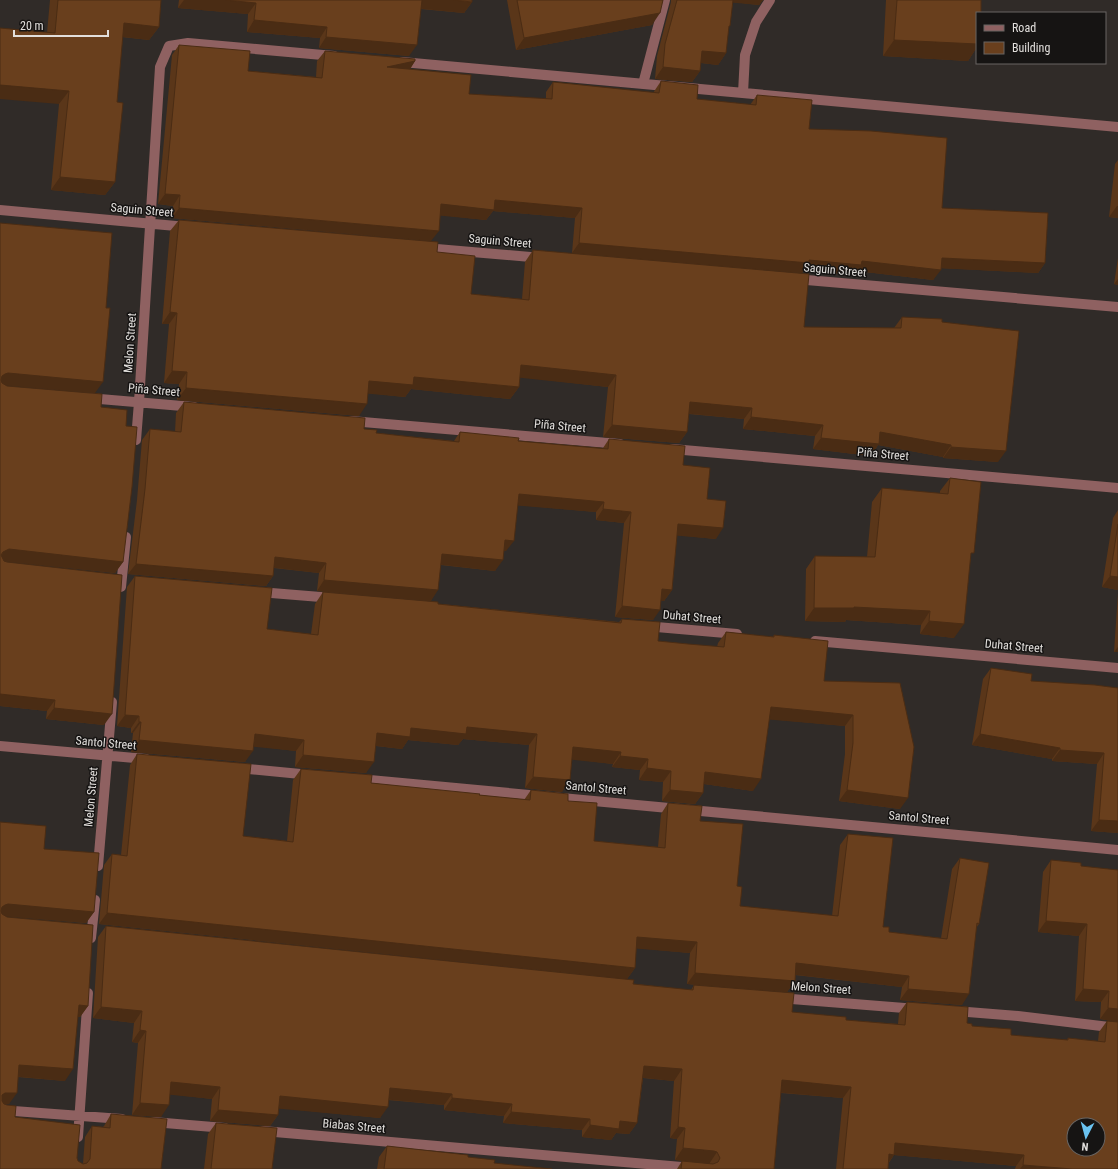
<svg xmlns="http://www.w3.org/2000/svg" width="1118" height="1169" font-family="'Roboto Condensed',sans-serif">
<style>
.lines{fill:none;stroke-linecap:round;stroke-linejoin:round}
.minor{stroke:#8f6161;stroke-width:10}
.wall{fill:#5a3619}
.shaded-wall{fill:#4a2c14}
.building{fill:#693f1d;stroke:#4a2c14;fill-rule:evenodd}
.labels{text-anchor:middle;stroke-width:3;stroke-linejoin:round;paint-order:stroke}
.street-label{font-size:12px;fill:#e2dfdc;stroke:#161413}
</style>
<rect width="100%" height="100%" fill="#302b28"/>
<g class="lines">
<!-- minor -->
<path class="minor" d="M402,62L1118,127
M643,84L665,0
M743,93L745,55L756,22L770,0
M0,210L187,227
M425,248L542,258
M795,279L1118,307
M88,398L194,407
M351,421L620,444
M136,440L139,402L160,67L169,46L188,43L334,56
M672,449L1118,488
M121,587L126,537
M259,592L333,598
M645,626L737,634
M815,641L1118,668
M0,746L146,759
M238,768L311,775
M359,779L1118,850
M98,866L112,702
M91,938L95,900
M779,998L917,1009
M955,1011L1018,1016L1118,1028
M0,1110L122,1119
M153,1122L225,1128
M263,1131L705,1169
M78,1137L88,993"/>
</g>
<!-- wall -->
<path class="wall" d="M50,0H161L159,27L149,40L122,37L117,102L115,182L105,195L51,190L59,104L47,33Z
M179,0H472V2L464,13L421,9L409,56L319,48L320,38L247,32L248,14L178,8Z
M507,0H663L652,25L516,50Z
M671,0H763L759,5L733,2L728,29L726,53L718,65L701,63L700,71L692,82L655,79L657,56L671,2Z
M886,0H981L977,13V47L968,61L883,56Z
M179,45L248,71L316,77L317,61L325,51L415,61L410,69L469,94L546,99V92L553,82L653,93L661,81L697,99L750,105L757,95L809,129L942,208L1045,263L1038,273L941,268L933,280L857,271L854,275L804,270L802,273L572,253L575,218L493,211L486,220L440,215L431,241L172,218L173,206L158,204L172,55Z
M1118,160V218L1109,217L1115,164Z
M179,220L437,252L471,294L522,299L525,262L533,250L804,327L894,328L902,317L942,322L998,462L943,458V457L878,445L871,456L813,449L815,436L743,429L744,419L689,414L687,432L679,443L603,437L608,387L520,377L519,387L510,399L411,389L405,397L368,393L359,416L177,400L179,384L164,383L169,324H162L170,231Z
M0,223L95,393L5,385L7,386L101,407L126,426L123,562L115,573L4,561L104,725L46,719L47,711L0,706Z
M1118,258V285L1114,284Z
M184,402L364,429L376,433L454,441L460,432L518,441L603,448L609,439L683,465L707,499L716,539L677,535L672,590L664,601L661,600L653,620L615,617L624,523L596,520V512L518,505L506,551H504L495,571L441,565L431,601L317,591L319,573L274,568L273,576L266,586L128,574L137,500L142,440L150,429L175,432L176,413Z
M950,478L971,558L954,638L920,634L921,625L846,620L845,622L805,621L806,569L815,556L867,557L872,502L882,488L940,494V491Z
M1118,510V590L1102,587L1113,518Z
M135,576L267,629L311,634L315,604L323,592L619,622L622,619L658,641L688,644L717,647L718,643L726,632L773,637L774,635L824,681L900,683V809L839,801L845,754V726L769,719L753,791L704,784L703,793L695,804L662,801L663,782L639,780L640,770L612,767L613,764L572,759L562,792L525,788L529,745L463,739L458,745L408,740L402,749L376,746L366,773L295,767L296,751L253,746L245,762L131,752L133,733H131V728L117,726L127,587Z
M1118,593V652H1114Z
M991,668L1031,681L1118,688V833L1091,831L1097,764L1052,761V759L972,745L983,679Z
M137,754L243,836L287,841L293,780L301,769L371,783L524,800L531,790L568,801L594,841L658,847L661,814L668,803L700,821L737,886L740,906L832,916L840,845L848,834L883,927L889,932L941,938L952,869L960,858L979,924L976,928L962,1005L900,1000L902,987L795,975V981L787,992L687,984L690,953L636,948L635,968L627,979L99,924L104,865L112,854L121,855L130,765Z
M0,822L44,849L94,912L86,923L5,916L88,1006L80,1017H78L65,1081L18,1077L9,1104H5L15,1117L77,1158L78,1161L83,1164L85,1137L92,1126L103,1127L104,1126L111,1114L161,1169H0Z
M1051,860L1081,866L1118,1022L1100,1019L1101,1002L1075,1001L1079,936L1038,932L1043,872Z
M106,926L691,990L694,985L792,1012L846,1020L898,1024L899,1013L907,1002L972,1026L1011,1035L1067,1040L1068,1038L1098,1041L1099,1032L1107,1021L1118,1169H1015L1016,1166L894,1155L888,1164V1169H836L843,1098L781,1093L774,1169H677L682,1161L708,1164L706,1163L675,1160L677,1139L670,1138L674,1081L643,1078L637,1123L629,1134L616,1133L611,1140L582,1137V1130L503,1123L504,1116L444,1110V1105L388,1100L380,1118L279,1108L278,1115L270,1126L210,1121L212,1099L170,1094L161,1117L132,1115L138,1043L132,1042L134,1023L93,1018L98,937Z
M216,1123L272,1169H204L208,1134Z
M387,1146L468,1157L494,1163L552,1169H377L379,1157Z"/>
<!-- shaded-wall -->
<path class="shaded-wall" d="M184,0H225L256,3L248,14L178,8Z
M420,0H453L472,2L464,13L414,8Z
M727,0H763L759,5L726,2Z
M660,13L652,25L516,50L524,38Z
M254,20L327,27L320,38L247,32Z
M124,23L159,27L149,40L115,36Z
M326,37L417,45L409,56L319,48Z
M894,40L977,44V47L968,61L883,56Z
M702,51L726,53L718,65L694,62Z
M415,61L408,72L387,67Z
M663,67L700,71L692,82L655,79Z
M0,85L69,91L59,104L0,99Z
M60,177L115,182L105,195L51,190Z
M165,194L180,195L173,206L158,204Z
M495,200L582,208L575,218L493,211L486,220L434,215L441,204Z
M1117,206H1118V218L1109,217Z
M179,208L439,231L431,241L172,218Z
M579,243L809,260L862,261L941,270L933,280L857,271L854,275L804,270L802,273L572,253Z
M942,258L1045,263L1038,273L935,268Z
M1118,279V285L1114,284Z
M170,312L177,313L169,324H162Z
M521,365L616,375L608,387L513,377Z
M172,371L187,372L179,384L164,383Z
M8,373L103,382L95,393L0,385L2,376L5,374Z
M414,377L519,387L510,399L411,389L405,397L361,393L369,381Z
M186,388L367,404L359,416L177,400Z
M690,402L752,408L744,419L682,413Z
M751,417L823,425L815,436L743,429Z
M612,425L687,432L679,443L603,437Z
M880,432L951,445L943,457L878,445L871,456L813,449L821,438Z
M951,447L1006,451L998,462L943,458Z
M519,494L604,502L596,512L511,505Z
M603,509L631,512L624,523L596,520Z
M678,524L723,528L716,539L670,535Z
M505,540L514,541L506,551H498Z
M9,549L123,562L115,573L0,561L3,552Z
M442,554L503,560L495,571L435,564Z
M275,557L326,563L319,573L268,567Z
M136,564L273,576L266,586L128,574Z
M1110,576L1118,577V590L1102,587Z
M324,580L438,590L431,601L317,591Z
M662,589L672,590L664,601L655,600Z
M622,606L660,610L653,620L615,617Z
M854,607L930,611L921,625L846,620L845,622L805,621L814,608Z
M929,621L964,624L954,638L920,634Z
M1118,647V652H1114Z
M0,694L55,700L47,711L0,706Z
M771,707L853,715L845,726L763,719Z
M54,708L112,714L104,725L46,719Z
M125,715L139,716L131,728L117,726Z
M139,722H141L133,733H131Z
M467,727L537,734L529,745L463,739L458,745L408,740L402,749L369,745L377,733L411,728Z
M255,734L304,740L296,751L246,746Z
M980,734L1060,748L1052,759L972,745Z
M139,740L253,751L245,762L131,752Z
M573,747L621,752L613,764L565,759Z
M1060,750L1104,753L1097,764L1052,761Z
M303,755L374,762L366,773L295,767Z
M620,756L648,759L640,770L612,767Z
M647,768L671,771L663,782L639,780Z
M705,772L761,779L753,791L697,783Z
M533,777L570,780L562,792L525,788Z
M670,790L703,793L695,804L662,801Z
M847,790L908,798L900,809L839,801Z
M1099,820L1118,821V833L1091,831Z
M8,904L94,912L86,923L0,916L2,907L5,905Z
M107,913L635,968L627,979L99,924Z
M1046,921L1087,924L1079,936L1038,932Z
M637,937L697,942L690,953L630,948Z
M796,963L909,976L902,987L789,974Z
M695,973L795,981L787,992L687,984Z
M908,989L969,994L962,1005L900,1000Z
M1083,989L1109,991L1101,1002L1075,1001Z
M79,1005L88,1006L80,1017L71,1016Z
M101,1007L142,1011L134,1023L93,1018Z
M1108,1008L1118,1009V1022L1100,1019Z
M140,1030L146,1031L138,1043L132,1042Z
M19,1065L73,1069L65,1081L11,1076Z
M644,1066L682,1069L674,1081L636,1077Z
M782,1080L851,1087L843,1098L774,1092Z
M171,1082L220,1087L212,1099L163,1094Z
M390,1088L452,1094L444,1105L382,1099Z
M5,1093H17L9,1104H0L2,1095Z
M280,1096L388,1107L380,1118L272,1108Z
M452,1098L512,1104L504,1116L444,1110Z
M140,1103L169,1105L161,1117L132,1115Z
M218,1110L278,1115L270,1126L210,1121Z
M511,1112L590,1119L582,1130L503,1123Z
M620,1121L637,1123L629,1134L616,1133L611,1140L582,1137L590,1125Z
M678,1127L685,1128L677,1139L670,1138Z
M895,1143L1024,1155L1016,1166L894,1155L886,1166H881Z
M683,1148L714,1151L717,1152L709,1164L706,1163L675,1160Z
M1023,1165L1072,1169H1020Z"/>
<!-- building -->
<path class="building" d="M58,0H161L159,27L124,23L117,102L123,103L115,182L60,177L69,91L0,85V28L55,33Z
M225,0H422L417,45L326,37L327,27L254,20L256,3Z
M453,0H472V2Z
M517,0H663L660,13L524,38Z
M677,0H733L730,26H729L726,53L702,51L700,71L663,67L665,44Z
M897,0H981V13H977V44L894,40Z
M179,45L250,51L248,71L322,78L325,51L415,59V61L387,67L471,75L469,94L552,99L553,82L659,93L661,81L698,85L697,99L756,105L757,95L812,100L809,129L871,131L947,138L942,208L1048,213L1045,263L942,258L941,270L862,261L861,265L809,260V263L579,243L582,208L495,200L494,210L441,204L439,231L179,208L180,195L165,194Z
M179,220L438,242L437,252L475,256L471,294L529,300L533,250L809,274L804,327L901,328L902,317L942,319V322L1019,331L1006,451L951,447V445L880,432L879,444L821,438L823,425L751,417L752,408L690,402L687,432L612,425L616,375L521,365L519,387L414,377L413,385L369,381L367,404L186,388L187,372L172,371L177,313L170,312Z
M0,223L112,233L106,308H110L103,382L8,373L5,374L2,376L1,380L2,383L7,386L102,394L101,407L127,410L126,426L137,427L132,487L123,562L9,549L3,552L1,555L4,561L7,562L122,575L112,714L54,708L55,700L0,694Z
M184,402L365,418L364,429L377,430L376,433L459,442L460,432L519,438L518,441L608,449L609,439L685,446L683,465L710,468L707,499L726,501L723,528L678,524L672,590L662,589L660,610L622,606L631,512L603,509L604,502L519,494L514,541L505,540L503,560L442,554L438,590L324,580L326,563L275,557L273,576L136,564L145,489L150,429L181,432Z
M950,478L981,482L974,553H971L964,624L929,621L930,611L854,607V608H814L815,556L875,557L882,488L948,494Z
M1118,524V577L1110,576Z
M135,576L272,588L267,629L318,635L323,592L438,602V604L621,623L622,619L660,622L658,641L688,644L724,647L726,632L774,637V635L828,641L824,681L900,683L914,747L908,798L847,790L853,743V715L771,707L761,779L705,772L703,793L670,790L671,771L647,768L648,759L620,756L621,752L573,747L570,780L533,777L537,734L467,727L466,734L411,728L410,737L377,733L374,762L303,755L304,740L255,734L253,751L139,740L141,722H139V716L125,715Z
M991,668L1032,674L1031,681L1095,685L1118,688V821L1099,820L1104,753L1060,750V748L980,734Z
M137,754L251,764L243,836L293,842L301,769L372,775L371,783L480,794L479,795L530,800L531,790L568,794V801L597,803L594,841L665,848L668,803L702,806L700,821L743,824L737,886L742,887L740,906L838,916L848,834L893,838L883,927H889V932L947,939L960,858L989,863L979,924L977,923L969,994L908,989L909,976L796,963L795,981L695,973L697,942L637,937L635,968L107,913L112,854L127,856Z
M0,822L46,826L44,849L99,853L94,912L8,904L5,905L2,907L1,911L2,914L7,917L93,925L88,1006L79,1005L73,1069L19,1065L17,1093H5L2,1095V1101L4,1104L7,1105L16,1106L15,1117L80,1125L77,1158L78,1161L83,1164L87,1163L90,1159L92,1126L110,1128L111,1114L167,1119L161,1169H0Z
M1051,860L1081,863V866L1118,870V1009L1108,1008L1109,991L1083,989L1087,924L1046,921Z
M106,926L634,980L633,984L693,990L694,985L794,993L792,1012L846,1017V1020L905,1025L907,1002L968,1007L967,1023L972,1024V1026L1011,1029V1035L1068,1040V1038L1105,1042L1107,1021L1118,1022V1169H1072L1023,1165L1024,1155L895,1143L894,1155L889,1154L888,1169H843L851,1087L782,1080L774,1169H681L682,1161L713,1164L718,1162L720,1158L717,1152L714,1151L683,1148L685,1128L678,1127L682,1069L644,1066L637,1123L620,1121L619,1129L590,1125V1119L511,1112L512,1104L452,1098V1094L390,1088L388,1107L280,1096L278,1115L218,1110L220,1087L171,1082L169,1105L140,1103L146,1031L140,1030L142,1011L101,1007ZM1074,1125H1098V1149H1074Z
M216,1123L277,1128L272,1169H211Z
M387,1146L468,1155V1157L495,1160L494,1163L552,1169H384Z"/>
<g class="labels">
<!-- street labels -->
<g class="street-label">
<text transform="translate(142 210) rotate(5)" y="4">Saguin Street</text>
<text transform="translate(500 241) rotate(5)" y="4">Saguin Street</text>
<text transform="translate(835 270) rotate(5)" y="4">Saguin Street</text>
<text transform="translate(130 343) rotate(-86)" y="4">Melon Street</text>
<text transform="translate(154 390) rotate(5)" y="4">Piña Street</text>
<text transform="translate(560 426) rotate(5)" y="4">Piña Street</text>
<text transform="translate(883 454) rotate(5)" y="4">Piña Street</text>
<text transform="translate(692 617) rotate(5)" y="4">Duhat Street</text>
<text transform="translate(1014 646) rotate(5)" y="4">Duhat Street</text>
<text transform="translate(106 743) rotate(5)" y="4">Santol Street</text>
<text transform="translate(596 788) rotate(5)" y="4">Santol Street</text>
<text transform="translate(91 797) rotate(-85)" y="4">Melon Street</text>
<text transform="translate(919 818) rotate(5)" y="4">Santol Street</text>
<text transform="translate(821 988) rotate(4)" y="4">Melon Street</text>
<text transform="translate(354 1126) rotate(5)" y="4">Biabas Street</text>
</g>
</g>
<!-- legend -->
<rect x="976" y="12" width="130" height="52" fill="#161413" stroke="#686563"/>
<rect x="984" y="25" width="20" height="6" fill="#8f6161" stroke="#686563"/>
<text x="1012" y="32" font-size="12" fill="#e2dfdc">Road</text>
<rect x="984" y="42" width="20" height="12" fill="#693f1d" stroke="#686563"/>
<text x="1012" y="52" font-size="12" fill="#e2dfdc">Building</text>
<!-- north arrow -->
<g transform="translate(1086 1137) rotate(186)"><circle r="19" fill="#161413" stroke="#686563"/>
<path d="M0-3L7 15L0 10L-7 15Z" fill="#6ac3f1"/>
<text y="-6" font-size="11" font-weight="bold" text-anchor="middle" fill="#e2dfdc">N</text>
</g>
<!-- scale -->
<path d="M14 30v6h94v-6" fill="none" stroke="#e2dfdc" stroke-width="2"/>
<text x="20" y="30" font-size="12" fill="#e2dfdc" stroke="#161413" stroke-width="3" paint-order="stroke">20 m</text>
</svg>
